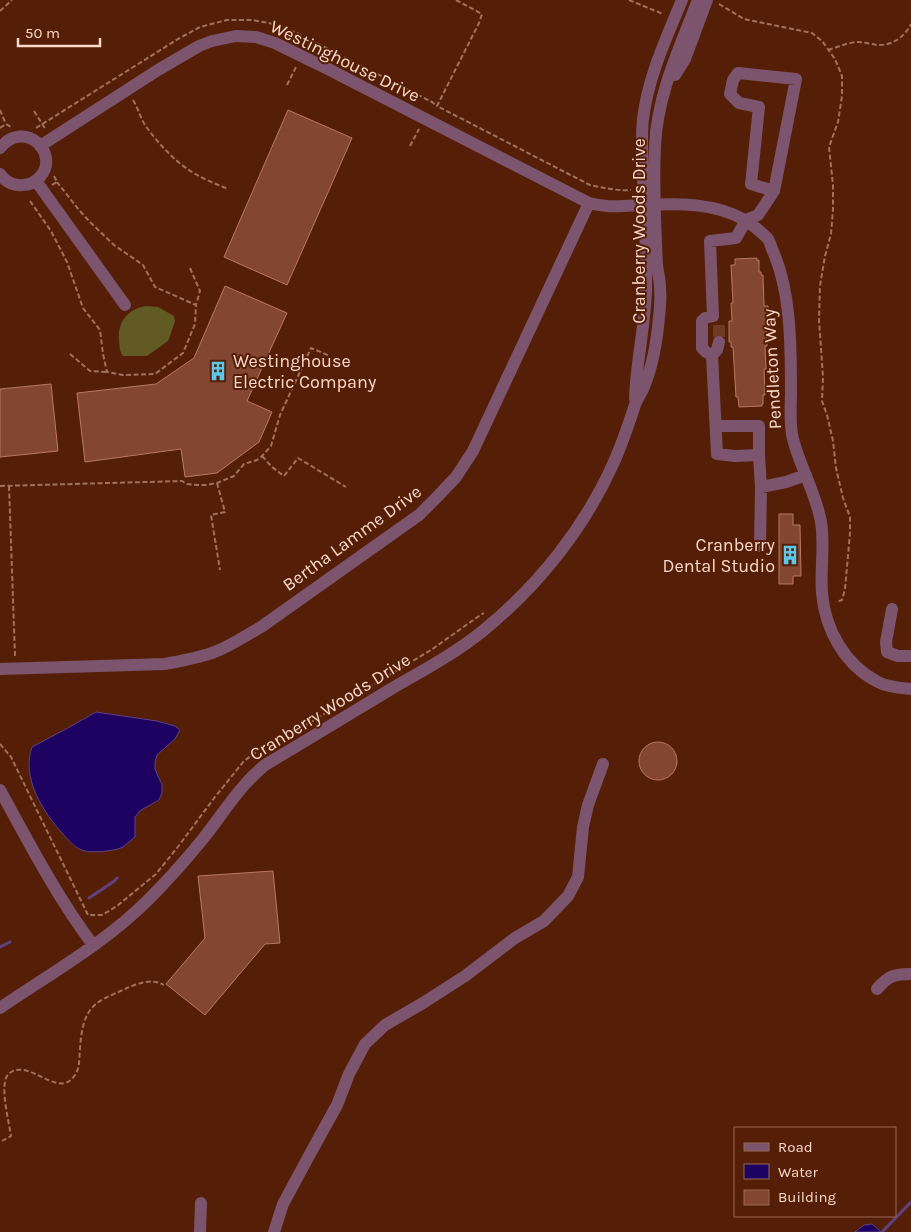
<svg xmlns="http://www.w3.org/2000/svg" width="911" height="1232" font-family="Karla,sans-serif">
<style>
.green{fill:#625a24}
.water{fill:#1d0262;stroke:#604281}
.lines{fill:none;stroke-linecap:round;stroke-linejoin:round}
.stream{stroke:#604281;stroke-width:3}
.building{fill:#834731;stroke:#ba7961}
.minor-tunnel{stroke:#6e3a23;stroke-width:12;stroke-dasharray:12 6;stroke-linecap:butt}
.path{stroke:#a0725e;stroke-width:2;stroke-dasharray:5 2.5;stroke-linecap:butt}
.minor{stroke:#7d546e;stroke-width:12}
.labels{text-anchor:middle;stroke-width:4;stroke-linejoin:round;paint-order:stroke}
.street-label{font-size:18px;fill:#fcd8ca;stroke:#551e06}
.poi-label{font-size:18px;fill:#fcd8ca;stroke:#551e06;text-anchor:start}
</style>
<rect width="100%" height="100%" fill="#551e06"/>
<!-- green -->
<path class="green" d="M146,306L158,307L174,316L175,321L169,339L168,341L147,356H123C119,351 120,346 119,341C117,322 128,309 146,306Z"/>
<!-- water -->
<path class="water" d="M96,712L157,721L175,726L180,730L175,739L157,755L155,762V769L162,785V793L159,800L141,810L135,817V837C131,840 127,844 123,847C116,851 93,853 85,851C76,849 69,841 63,834C43,812 21,778 32,747L66,729Z
M872,1224L881,1232H855L864,1225Z"/>
<g class="lines">
<!-- stream -->
<path class="stream" d="M89,898L113,882L117,878
M0,947L10,942
M882,1232L911,1202"/>
</g>
<!-- building -->
<path class="building" d="M288,110L352,138L287,285L224,257Z
M757,258V261L759,260V272H761V275H763L764,306H768V310H769L770,329H767V346H765L766,369H764L765,395H763V404H762V406L739,407L738,397H736L733,347H731V342H729V321H732L731,303H733L731,265H735V259Z
M225,286L287,313L247,401L272,412L259,442L217,473L185,477L181,449L85,462L77,393L156,384L194,358Z
M51,384L58,451L0,457V389Z
M779,514H793V525H800L801,576H793V584H779Z
M639 761a19 19 0 1 1 38 0a19 19 0 1 1-38 0Z
M273,871L280,943L265,944L205,1015L166,984L205,938L198,876Z"/>
<g class="lines">
<!-- minor-tunnel -->
<path class="minor-tunnel" d="M719,325V342"/>
<!-- path -->
<path class="path" d="M456,0L482,14L479,23L437,106L590,185C604,188 617,191 631,190
M629,0L663,14
M719,4L744,19L812,33L822,41L835,59L842,76V96L838,122L829,147L833,185V210L831,234L825,256L820,286L819,320L823,377L822,401L827,415L833,441L836,468L843,498L850,517V533L845,589L842,600L836,602
M0,11L12,0
M828,50C838,47 849,42 859,42C866,42 873,45 879,45C894,45 905,36 911,24
M287,85L296,67
M133,100C138,108 140,117 145,125C157,142 174,161 192,172C203,179 216,184 228,189
M0,110L6,124
M34,111L46,130
M0,128L6,124L11,127
M36,128L178,39L200,27L227,20H252L269,23L297,33L432,102L437,106
M410,146L419,129
M52,185L57,182L54,176
M30,201L51,231L67,262L83,308L100,330L103,354L107,372L123,375L155,374L183,353L195,324L196,305L155,287L143,265L114,245L91,223L79,210L57,182
M190,268L200,291L196,305
M70,354L90,371L106,372
M262,456L272,467L284,476L298,458L346,487
M217,483L225,512L211,515L220,570
M0,486L182,481L187,484L197,485H206L217,483L234,476L244,464L257,460L262,456L271,446L280,415L311,348L330,356
M9,486L15,656
M0,744L11,757L88,915H102L117,906L156,874L177,848L215,797L244,761L262,748L286,737L431,650L479,616L484,613
M2,1141L11,1136C9,1122 0,1088 7,1076C9,1073 12,1071 16,1070C36,1066 60,1098 75,1075C80,1068 79,1059 80,1049C81,1034 83,1014 96,1004C103,998 119,992 127,988C139,983 152,978 164,985"/>
<!-- minor -->
<path class="minor" d="M675,75L685,59L707,0
M40,146L158,70L199,46L212,41L236,36L256,37L275,43L330,70L589,203C612,209 623,205 645,205C679,203 715,203 745,220C750,223 764,234 768,239C770,242 771,246 772,249C791,290 791,346 791,391C791,407 789,423 793,439C800,467 816,493 821,522C825,545 820,570 822,593C825,630 845,665 878,682C887,687 901,688 911,689
M0,148C24,118 61,153 40,177C35,182 29,185 23,185C13,186 5,181 0,174
M36,181L125,305
M712,355L717,350L719,342
M635,399C636,363 645,327 646,290C647,252 644,214 643,176C642,157 641,138 643,119C648,77 666,39 682,0
M716,426H759V455
M761,487L786,482L806,475
M760,546L761,487L759,455L735,456L717,454L712,355L706,352L702,348V321L705,318L713,316L710,241L736,238L746,220L758,215L774,191L796,79L738,73L733,80L730,94L739,103L759,107L751,184L774,191
M892,609L886,642L887,652L898,656H911
M0,669L165,664C181,661 197,658 212,653C229,647 245,636 261,627L419,515L438,496L456,477L473,451L589,203
M0,790C29,843 57,897 93,945
M877,989C888,976 894,974 911,974
M0,1008C50,974 105,943 148,900C167,881 185,861 202,840C223,814 239,786 265,765C309,739 353,712 396,686C426,669 457,652 484,630C539,585 585,527 614,462C622,444 628,426 634,408C636,400 641,394 644,387C653,365 657,340 659,317C660,308 661,298 660,288C660,280 658,273 657,265C655,225 653,185 655,146C657,95 680,47 698,0
M200,1232L201,1203
M274,1232L283,1204L310,1154L337,1105L349,1074L365,1044L385,1025L423,1003L465,976L515,938L544,921L568,896L578,877L583,827L588,805L603,764"/>
</g>
<!-- icons -->
<defs>
<symbol id="building-bare" viewBox="-9 -9 18 18"><path d="M-4-6H4V6H1V3H-1V6H-4ZM-2.5-4.3h1.7v1.8h-1.7ZM.8-4.3h1.7v1.8H.8ZM-2.5-1h1.7V.8h-1.7ZM.8-1h1.7V.8H.8Z" fill="#5dc7e8" stroke="#551e06" stroke-width="2.5" paint-order="stroke"/></symbol>
</defs>
<g fill-rule="evenodd">
<use href="#building-bare" x="204" y="357" width="28" height="28"/>
<use href="#building-bare" x="776" y="541" width="28" height="28"/>
</g>
<g class="labels">
<!-- street labels -->
<g class="street-label">
<text transform="translate(345 61) rotate(26)" y="6">Westinghouse Drive</text>
<text transform="translate(639 231) rotate(-90)" y="6">Cranberry Woods Drive</text>
<text transform="translate(772 369) rotate(-93)" y="6">Pendleton Way</text>
<text transform="translate(352 538) rotate(-36)" y="6">Bertha Lamme Drive</text>
<text transform="translate(330 707) rotate(-32)" y="6">Cranberry Woods Drive</text>
</g>
<!-- poi labels -->
<g class="poi-label">
<text x="233" y="367">Westinghouse<tspan x="233" dy="21">Electric Company</tspan></text>
<text x="775" y="551" text-anchor="end">Cranberry<tspan x="775" dy="21">Dental Studio</tspan></text>
</g>
</g>
<!-- legend -->
<rect x="734" y="1127" width="162" height="90" fill="#551e06" stroke="#986854"/>
<rect x="744" y="1143" width="25" height="8" fill="#7d546e" stroke="#986854"/>
<text x="778" y="1152" font-size="15" fill="#fcd8ca">Road</text>
<rect x="744" y="1164" width="25" height="15" fill="#1d0262" stroke="#986854"/>
<text x="778" y="1177" font-size="15" fill="#fcd8ca">Water</text>
<rect x="744" y="1190" width="25" height="15" fill="#834731" stroke="#986854"/>
<text x="778" y="1202" font-size="15" fill="#fcd8ca">Building</text>
<!-- scale -->
<path d="M18 38v8h82v-8" fill="none" stroke="#fcd8ca" stroke-width="2.5"/>
<text x="25" y="38" font-size="15" fill="#fcd8ca" stroke="#551e06" stroke-width="4" paint-order="stroke">50 m</text>
</svg>
